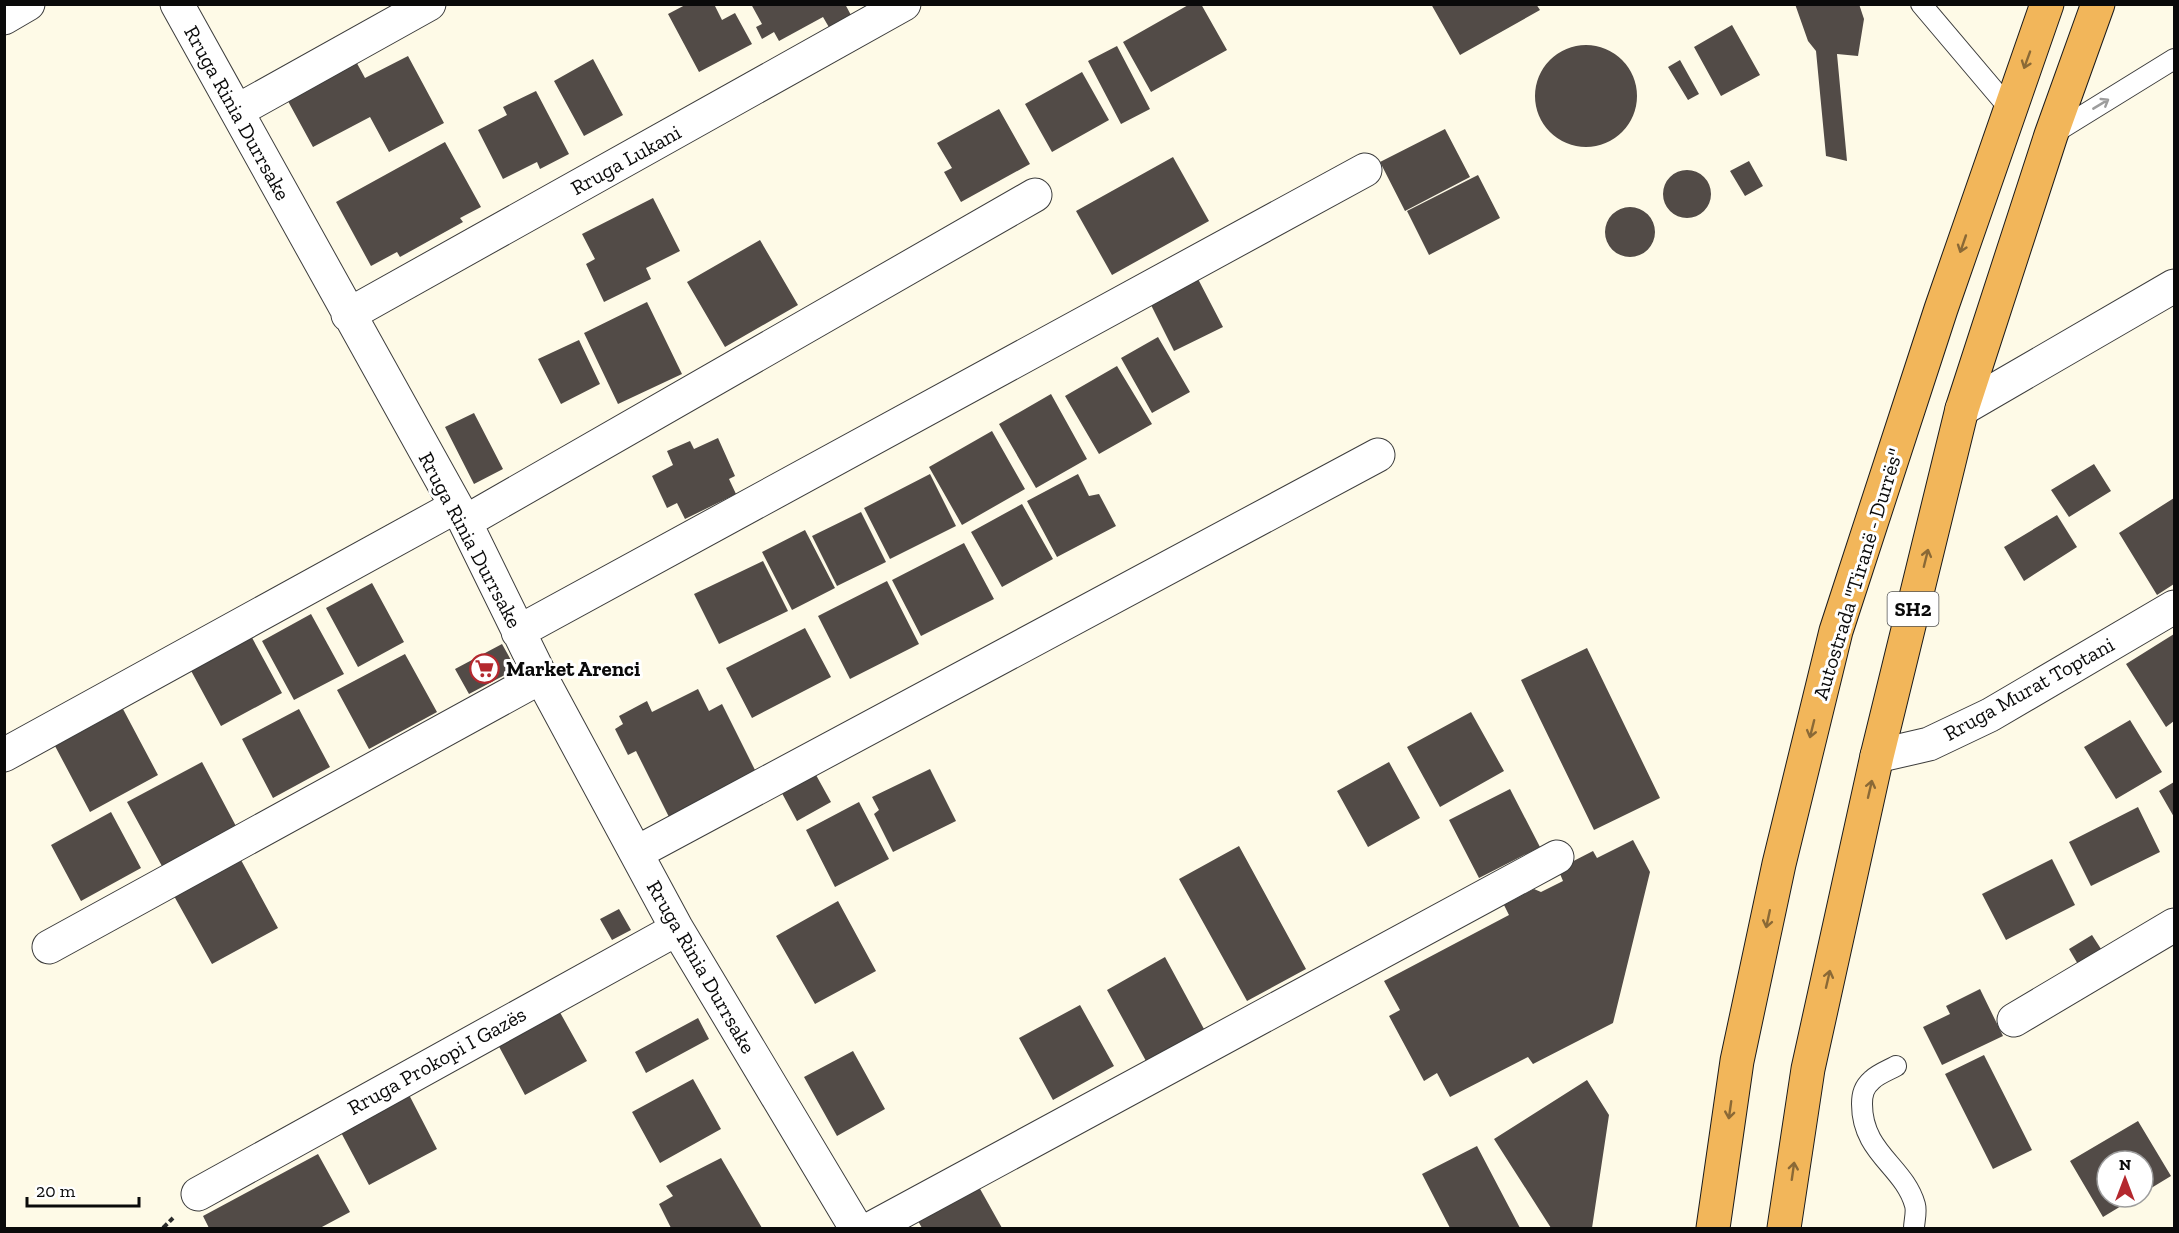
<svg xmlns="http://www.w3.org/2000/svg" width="2179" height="1233" font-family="'Zilla Slab',serif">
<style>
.building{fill:#524b47}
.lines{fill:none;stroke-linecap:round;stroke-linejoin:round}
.service-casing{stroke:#3d3d3d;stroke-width:22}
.minor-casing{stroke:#3d3d3d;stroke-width:35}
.trunk-casing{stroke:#1b1b1b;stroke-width:35}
.path{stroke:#2c2c2c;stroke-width:4;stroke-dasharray:6 3;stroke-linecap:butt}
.service{stroke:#fff;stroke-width:20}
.minor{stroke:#fff;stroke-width:33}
.trunk{stroke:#f2b65a;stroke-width:33}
.oneway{stroke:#8a6936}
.oneway2{stroke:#9d9d9d}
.labels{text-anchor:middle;stroke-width:6;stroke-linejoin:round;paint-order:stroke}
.shield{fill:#fff;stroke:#545454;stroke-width:1.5}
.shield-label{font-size:20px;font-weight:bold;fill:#0a0a0a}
.street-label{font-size:21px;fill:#0a0a0a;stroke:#fff}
.poi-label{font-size:21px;font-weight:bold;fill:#0a0a0a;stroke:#fff;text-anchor:start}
</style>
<rect width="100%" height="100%" fill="#fefae7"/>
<!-- building -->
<path class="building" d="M687,4H714L722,20L735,13L752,44L699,72L668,14Z
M751,4H845L852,17L830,29L823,17L779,41L774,32L762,39L756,27L762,24Z
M1190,4H1201L1227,50L1151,92L1123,42Z
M1431,4H1536L1540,10L1460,55Z
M1795,4H1859L1864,19L1858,56L1837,54L1847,161L1826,156L1816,51L1808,41Z
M1732,25L1760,75L1721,96L1694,47Z
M1535 96a51 51 0 1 1 102 0a51 51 0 1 1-102 0Z
M1117,46L1150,109L1121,124L1088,61Z
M353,56L365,78L408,56L444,123L389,152L370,117L313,147L283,92Z
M593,59L623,115L584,136L554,81Z
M1680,60L1699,94L1688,100L1668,67Z
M1082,72L1109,120L1052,152L1025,104Z
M536,91L569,154L540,169L537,162L503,179L478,130L507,115L503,107Z
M999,109L1030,164L961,202L944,172L952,168L937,143Z
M1445,129L1470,177L1405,211L1380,162Z
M445,142L481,207L460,218L463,222L400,257L397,252L371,266L336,202Z
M1173,157L1209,221L1112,275L1076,211Z
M1749,161L1763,186L1745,196L1730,171Z
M1663 194a24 24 0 1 1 48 0a24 24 0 1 1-48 0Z
M1478,175L1500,218L1429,255L1407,211Z
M653,198L680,251L646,268L651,279L604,302L586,264L595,259L582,234Z
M1605 232a25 25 0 1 1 50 0a25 25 0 1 1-50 0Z
M760,240L798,305L725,347L687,282Z
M1197,277L1223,327L1174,351L1149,301Z
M647,302L682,374L618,404L584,333Z
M1158,337L1190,392L1152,413L1121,358Z
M579,340L600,384L561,404L538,359Z
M1117,366L1152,424L1099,454L1065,396Z
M1051,394L1087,459L1036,488L999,424Z
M474,413L503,469L474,484L445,427Z
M992,431L1025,489L962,525L929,467Z
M718,438L735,476L729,479L736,494L685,519L677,503L667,508L652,476L673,465L667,451L690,441L694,449Z
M2094,464L2111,491L2069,517L2051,490Z
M930,474L956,526L890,559L864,508Z
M1078,474L1089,496L1099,494L1116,526L1057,557L1027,501Z
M2174,498V584L2157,595L2119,533Z
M1022,504L1053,559L1002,587L971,532Z
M861,512L886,562L837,586L812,536Z
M2057,515L2077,547L2024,581L2004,547Z
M805,530L835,588L792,610L762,552Z
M964,543L994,599L921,636L892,580Z
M763,561L788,611L719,644L694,594Z
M887,581L919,644L850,679L818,616Z
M372,583L404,642L358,667L326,608Z
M311,614L344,674L294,700L262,641Z
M805,628L831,677L752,718L726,668Z
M250,634L282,693L221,726L189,667Z
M2174,634V721L2166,727L2126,664Z
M502,644L516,669L469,694L455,669Z
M1587,648L1660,798L1594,830L1521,680Z
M405,654L437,712L369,749L337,690Z
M698,689L709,711L722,704L760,780L672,823L636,751L628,755L615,729L623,724L619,716L647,701L652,712Z
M123,709L158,775L90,812L55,746Z
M299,709L330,767L273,798L242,739Z
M1471,712L1504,771L1440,807L1407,747Z
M2130,720L2162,772L2116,799L2084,747Z
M202,762L237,828L163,868L127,802Z
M1389,762L1420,818L1368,847L1337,791Z
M811,766L831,802L797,821L777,784Z
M930,769L956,821L893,852L874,814L879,810L872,797Z
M2174,782V817L2159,791Z
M1510,789L1540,847L1479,878L1449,820Z
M859,802L889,859L835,887L806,830Z
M2138,807L2160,852L2091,886L2069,842Z
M111,812L141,868L81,901L51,845Z
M1633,840L1650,872L1613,1023L1533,1064L1528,1057L1450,1097L1437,1073L1424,1081L1389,1016L1400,1010L1384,981L1509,915L1504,905L1534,889L1541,892L1563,881L1558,869L1593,851L1597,858Z
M1239,846L1306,969L1247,1001L1179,879Z
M2052,859L2075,905L2006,940L1982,894Z
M241,860L278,928L212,964L174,896Z
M838,901L876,971L815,1004L776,936Z
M619,909L631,930L612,940L600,919Z
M2092,935L2103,952L2079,966L2069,949Z
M1165,957L1204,1029L1146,1061L1107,990Z
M1980,989L2003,1036L1942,1065L1923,1027L1950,1014L1946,1006Z
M1080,1005L1114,1066L1053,1100L1019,1038Z
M557,1007L587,1061L525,1095L496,1041Z
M698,1018L709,1039L646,1073L635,1052Z
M853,1051L885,1109L837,1136L804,1077Z
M1984,1055L2032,1150L1993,1169L1945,1074Z
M693,1079L721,1129L660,1163L632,1112Z
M1587,1080L1609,1115L1592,1228H1551L1494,1139Z
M405,1087L437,1149L369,1185L336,1123Z
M2138,1121L2171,1176L2143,1193V1161H2107V1197H2136L2103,1217L2070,1161Z
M1477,1146L1520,1228H1450L1422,1174Z
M318,1154L350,1212L320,1228H209L203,1216Z
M721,1158L762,1228H671L659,1204L673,1196L666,1186Z
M979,1187L1002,1228H922L918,1221Z"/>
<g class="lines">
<defs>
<path id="service" d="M1921,4L2009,108
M2051,135L2174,59
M1896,1066C1889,1070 1878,1074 1872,1080C1864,1087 1862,1094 1862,1104C1862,1153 1904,1166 1915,1205C1917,1212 1914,1222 1914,1228"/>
<path id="minor" d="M177,4L465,522L541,677L677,929L856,1228
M4,18L28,4
M237,111L429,4
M348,315L904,4
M1962,409L2174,286
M465,522L1035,195
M518,632L1365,170
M4,755L455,507
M1877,756L1929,744L1990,715L2174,607
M636,853L1378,455
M49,947L541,677
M2014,1020L2174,925
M198,1194L677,929
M872,1228L1557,857"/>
<path id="trunk" d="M1713,1228L1737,1061L1779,864L1836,631L1941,309L2047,4
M1784,1228L1808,1069L1877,756L1962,409L2051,135L2098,4"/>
</defs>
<!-- service casing -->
<use href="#service" class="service-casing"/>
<!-- minor casing -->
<use href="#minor" class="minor-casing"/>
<!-- trunk casing -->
<use href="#trunk" class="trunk-casing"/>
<!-- path -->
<path class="path" d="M163,1228L173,1218"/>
<!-- service -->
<use href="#service" class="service"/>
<!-- minor -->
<use href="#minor" class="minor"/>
<!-- trunk -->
<use href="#trunk" class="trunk"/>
</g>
<!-- one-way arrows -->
<defs><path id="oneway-shaft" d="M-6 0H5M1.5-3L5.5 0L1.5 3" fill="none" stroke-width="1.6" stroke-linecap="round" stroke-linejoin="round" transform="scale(1.5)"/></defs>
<g class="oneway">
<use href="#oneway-shaft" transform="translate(2027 60) rotate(110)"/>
<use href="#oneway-shaft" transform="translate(1963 244) rotate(109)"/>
<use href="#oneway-shaft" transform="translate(1926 558) rotate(-76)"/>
<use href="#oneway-shaft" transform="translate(1812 729) rotate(104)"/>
<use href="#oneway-shaft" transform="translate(1870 789) rotate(-77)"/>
<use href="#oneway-shaft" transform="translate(1768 919) rotate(102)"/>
<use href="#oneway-shaft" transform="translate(1828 979) rotate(-77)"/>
<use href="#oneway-shaft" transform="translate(1730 1110) rotate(98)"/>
<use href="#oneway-shaft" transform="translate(1793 1171) rotate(-82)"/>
</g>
<use class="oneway2" href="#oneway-shaft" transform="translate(2101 104) rotate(-31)"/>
<!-- icons -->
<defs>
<symbol id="supermarket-ring" viewBox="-11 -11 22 22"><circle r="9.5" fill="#fff" stroke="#b4282e" stroke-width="1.5"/><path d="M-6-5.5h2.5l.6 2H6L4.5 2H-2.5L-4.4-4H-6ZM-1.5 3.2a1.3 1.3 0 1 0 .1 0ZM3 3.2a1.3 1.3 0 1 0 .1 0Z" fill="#b4282e"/></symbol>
</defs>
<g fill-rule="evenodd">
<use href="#supermarket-ring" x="468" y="652" width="33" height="33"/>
</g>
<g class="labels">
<!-- shield labels -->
<rect class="shield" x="1887.5" y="592" width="51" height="34" rx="4.5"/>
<g class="shield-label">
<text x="1913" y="616">SH2</text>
</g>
<!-- street labels -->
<g class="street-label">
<text transform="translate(237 113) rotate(61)" y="7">Rruga Rinia Durrsake</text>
<text transform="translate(626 160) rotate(-29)" y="7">Rruga Lukani</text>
<text transform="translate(470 540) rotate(62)" y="7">Rruga Rinia Durrsake</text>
<text transform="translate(1858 574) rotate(-73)" y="7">Autostrada "Tiranë - Durrës"</text>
<text transform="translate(2029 689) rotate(-29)" y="7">Rruga Murat Toptani</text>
<text transform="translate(701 967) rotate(60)" y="7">Rruga Rinia Durrsake</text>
<text transform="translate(437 1061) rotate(-29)" y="7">Rruga Prokopi I Gazës</text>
</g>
<!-- poi labels -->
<g class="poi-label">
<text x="506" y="676">Market Arenci</text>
</g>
</g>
<!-- border -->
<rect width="2179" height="1233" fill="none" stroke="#0a0a0a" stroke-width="12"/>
<!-- north arrow -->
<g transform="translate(2125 1179)"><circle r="28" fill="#ffffff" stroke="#9d9d9d" stroke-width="1.5"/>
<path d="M0-4.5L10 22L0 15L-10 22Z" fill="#b4282e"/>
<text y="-9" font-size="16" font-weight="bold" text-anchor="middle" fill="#0a0a0a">N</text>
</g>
<!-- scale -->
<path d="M27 1197v9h112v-9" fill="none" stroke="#0a0a0a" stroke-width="3"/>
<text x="36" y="1197" font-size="18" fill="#0a0a0a" stroke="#ffffff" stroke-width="4.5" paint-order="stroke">20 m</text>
</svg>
